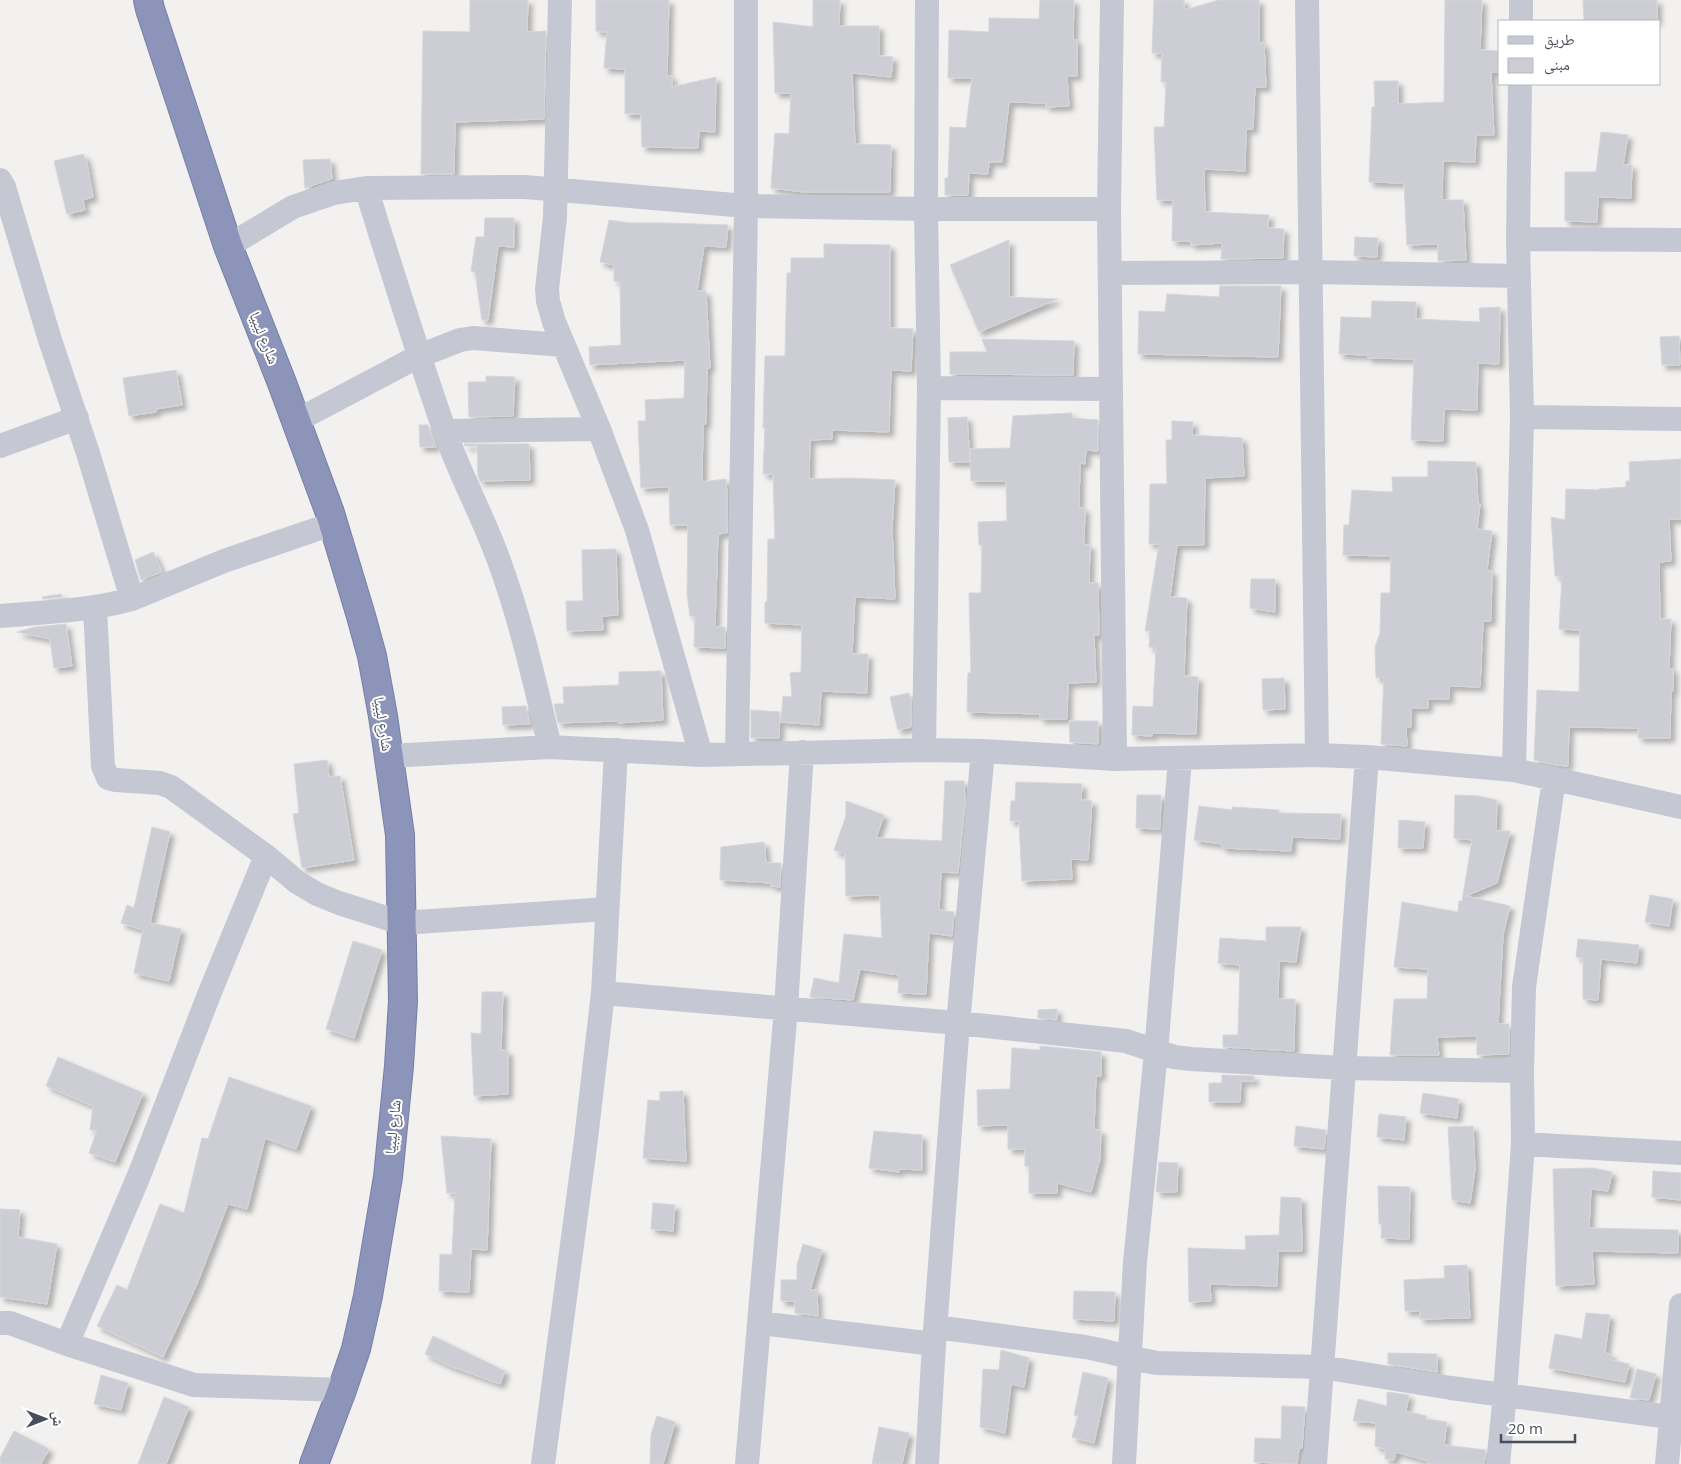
<svg xmlns="http://www.w3.org/2000/svg" width="1681" height="1464" font-family="'Open Sans','Noto Naskh Arabic',sans-serif">
<style>
.building{fill:#cdced5;stroke:#d5d5db;filter:url(#shadow)}
.lines{fill:none;stroke-linecap:round;stroke-linejoin:round}
.highway-casing{stroke:#777fa6;stroke-width:30}
.street{stroke:#c5c8d3;stroke-width:24}
.highway{stroke:#8c94ba;stroke-width:28}
.labels{text-anchor:middle;stroke-width:4;stroke-linejoin:round;paint-order:stroke}
.street-label{font-size:15px;fill:#494e5c;stroke:#fff}
</style>
<defs>
<filter id="shadow"><feDropShadow dx="4.5" dy="4.5" stdDeviation="2.5" flood-color="#0004"/></filter>
</defs>
<rect width="100%" height="100%" fill="#f2f1f0"/>
<!-- building -->
<path class="building" d="M470,0H528L527,32L546,31L544,119L455,122L454,174H421L423,31L470,32Z
M596,0H669L667,76H672V87L716,77L715,132L699,131L698,148L642,147L641,114H625V69L604,68L607,32L596,31Z
M813,0H840L839,26H879V56L893,57L891,77L852,73L855,144L891,145L890,192H804L771,188L775,133L789,134L791,93H775L773,22L813,27Z
M1040,0H1074L1073,40H1077V76H1067L1069,106L1046,107V103L1009,102L1002,162H989L988,174L969,173L968,195H945V178H948L950,127L966,128L972,78H948L949,30L989,32V18L1039,19Z
M1154,0H1184V10L1219,0H1259V43H1264L1266,87H1255L1253,129H1246L1245,171L1204,169L1205,212L1269,215L1268,228L1284,229L1283,258L1221,259L1222,243L1191,245V241H1172L1173,200H1157L1154,127H1164L1166,82H1161L1162,53H1152Z
M1445,0H1482L1480,50L1499,51V72H1491L1494,135H1476L1475,162L1443,161L1442,200H1463L1466,260L1438,261V244L1407,245L1404,183L1369,182L1372,107H1375L1374,81H1398V104L1444,102Z
M1583,0H1657V21H1584Z
M1601,132L1628,135L1623,165H1632L1631,198L1598,197L1597,222L1565,221V172H1596Z
M84,154V158H86L93,197L83,200L85,210L67,214L54,161Z
M330,159L332,179L305,188L303,160Z
M485,218H514V247L498,246L488,320H482L475,272L471,271L476,237H484Z
M609,220L630,223H667L728,225L726,247L704,246L697,291H706L710,368H707L706,424H703L702,482L726,479L727,497V533L718,534L715,627H725V648L694,647L695,616H690L687,594L688,525H670L669,487L641,488L638,421H646L645,400L684,398L685,360L590,365L589,347L621,345L620,282L614,281V265L600,262Z
M1355,237L1378,238L1377,257L1354,256Z
M1009,240V297L1057,299L979,332L950,265Z
M824,244L890,245V328L913,329L911,371L891,370L889,432L832,430V439L810,440L809,479L850,478L895,480L892,528L895,599L855,597L852,654H868L867,693L821,691L819,725L781,722L783,696L792,697L790,673L801,672L802,625L765,623V602H767L768,539H775L773,474H763L765,428H763L765,356H785L787,273H791V258H824Z
M1220,286H1281L1278,357L1138,354L1139,311L1165,312L1167,294L1219,297Z
M1372,301L1416,302V319L1480,322L1479,308L1500,307L1499,364L1478,363L1477,410L1444,409L1443,441L1411,440L1414,359L1368,358V355L1339,354L1341,317L1371,318Z
M1679,336L1680,365H1662L1660,337Z
M982,339L1074,341L1073,375L950,374V352H987Z
M176,370L182,405L156,409V412L129,416L123,378Z
M486,376L515,377L513,416L469,417L468,382H486Z
M1072,413V418L1098,420V451L1086,450L1085,464L1080,463L1079,508H1085L1084,545H1090L1089,583H1098L1099,635H1094L1096,682L1068,683L1067,719H1040V714L967,712L968,673H971L969,593H981L982,545H979L978,522L1007,521L1006,481H971L970,449L1010,448L1013,416Z
M967,417L970,462H949L948,418Z
M1172,421L1193,422L1192,435L1242,438L1244,476L1205,478L1204,545H1177L1170,597L1187,598L1184,676L1198,677L1196,734L1152,733V736L1132,735L1133,706L1153,707L1156,648L1149,647L1150,631H1145L1159,544H1149L1150,484H1167L1166,440H1172Z
M419,425H428L436,447H420Z
M464,444H529L530,480L480,481L478,476L477,446H465Z
M1681,459V519H1669L1671,561L1659,562L1660,619H1671L1669,669H1673V691H1671L1670,738H1638V728L1569,727L1568,766L1556,765L1534,760L1537,690L1579,692L1580,630L1559,629L1562,576H1555L1551,517L1565,520L1566,489L1599,490V489L1626,487V481H1630L1629,462Z
M1428,461L1476,462L1478,504H1480L1477,529L1492,531L1487,570L1492,571L1491,621H1483L1480,687L1449,686V699H1428V708H1411V727H1406L1407,746L1381,744L1384,677L1376,678L1375,647L1380,633L1381,593H1390L1391,556L1343,555L1344,525H1349L1352,490L1393,492L1392,477H1428Z
M616,549L618,615L602,616L603,630L567,631L566,601H583L582,550Z
M153,552L162,572L141,580L135,560Z
M1251,579H1275V612L1250,608Z
M61,594L62,597L43,599L42,597Z
M66,624L72,666L54,668L50,639L17,632L35,627Z
M661,671L663,720L618,723L617,721L558,723L554,704H564L563,687L619,685V672Z
M1284,678L1285,709L1263,710L1262,679Z
M909,693L911,701V727L898,730L890,697Z
M526,706L530,724L503,725L502,707Z
M751,710L780,712L779,738H751Z
M1069,721H1098V744L1070,742Z
M327,760L329,777L340,776L354,860L302,868L293,814L299,813L294,764Z
M945,781H964L965,802L958,873L941,872L939,910L954,912L952,936L929,933L926,994L898,993L899,975L860,969L853,1000L810,997L814,978L839,983L844,934L882,938L880,895L846,896L845,854L834,850L846,816V801L884,815L876,838L942,841Z
M1016,782L1082,784L1081,800L1092,801L1088,860L1071,859L1072,879L1022,881L1019,821H1010L1011,801H1015Z
M1137,795H1161L1160,829L1136,828Z
M1455,795L1478,796L1497,800L1496,831H1510L1497,883L1466,896L1510,906L1503,935L1498,1024H1509V1054L1477,1055V1036L1437,1037L1439,1055H1390L1394,999H1427L1428,969L1394,967L1402,902L1458,912L1459,901H1462L1472,840L1454,838Z
M1199,806L1232,810V807L1279,810V813L1341,814L1340,839L1292,837L1291,851L1222,848V844L1194,840Z
M1399,820L1425,822L1423,848H1398Z
M152,827L170,832L150,923L181,929L169,981L134,973L143,930L121,923L127,905L134,908Z
M764,842L766,863H781L780,887L771,886V883L720,880L721,847Z
M1650,895L1673,899L1669,926L1645,922Z
M1266,927H1301L1296,962L1279,961L1278,999H1295L1294,1051L1223,1047V1035H1238L1240,965L1218,963L1220,938L1266,941Z
M1578,939L1639,945L1637,963L1601,959L1598,1000L1583,999V958L1576,957Z
M353,941L382,950L354,1038L326,1029Z
M482,992H503L501,1050L508,1051V1094L474,1096L471,1033L481,1034Z
M1057,1009V1020L1038,1018V1010Z
M1040,1046L1101,1052V1076H1096L1094,1130H1101L1100,1159L1091,1192L1057,1183V1193H1029V1166H1025V1149H1008V1125L978,1126L977,1090L1010,1089L1012,1048L1040,1050Z
M58,1057L143,1093L115,1162L89,1153L97,1130H90L93,1106L46,1086Z
M1222,1075L1254,1076V1081H1241L1240,1102H1209V1083H1222Z
M229,1077L311,1106L296,1149L265,1138L247,1209L228,1204L197,1284L163,1357L97,1326L117,1285L127,1290L160,1204L184,1213L202,1138L208,1139Z
M683,1091L686,1161L643,1158L648,1100L660,1101V1092Z
M1423,1093L1459,1099L1457,1118L1420,1113Z
M1379,1114L1406,1117L1404,1140L1377,1137Z
M1296,1126L1326,1130L1324,1149L1294,1146Z
M1473,1126L1475,1169L1470,1203L1452,1200L1448,1127Z
M874,1131L922,1135V1170L899,1169V1172L869,1168Z
M441,1136L491,1139L487,1250L471,1249L469,1292L439,1291L440,1254L452,1255L455,1193H447Z
M1159,1162L1178,1163L1177,1192H1156Z
M1593,1168L1612,1172L1608,1191L1591,1189L1589,1228L1678,1230V1253L1592,1251L1594,1284L1556,1286L1553,1169Z
M1653,1171L1681,1173V1200L1652,1197Z
M1378,1186L1410,1187L1409,1239L1381,1238L1382,1224H1379Z
M1281,1197L1301,1198L1302,1251H1278L1277,1286L1210,1284L1211,1301L1189,1302L1188,1248L1246,1250L1245,1236L1279,1235Z
M653,1203L675,1205L673,1231L651,1229Z
M0,1209L20,1210L18,1237L57,1244L47,1304L0,1297Z
M803,1244L822,1250L810,1290H817L818,1316L795,1313V1301H781V1280H797V1265Z
M1467,1265L1470,1318L1420,1319V1311H1405L1404,1280L1445,1278L1444,1266Z
M1074,1291L1115,1292L1114,1321L1073,1319Z
M1586,1313L1610,1315L1605,1353L1612,1355L1611,1360L1629,1364L1625,1382L1549,1368L1555,1334L1582,1339Z
M433,1336L505,1371L500,1384L450,1366L425,1354Z
M1001,1350L1029,1358L1024,1387L1011,1384L1005,1433L980,1427L983,1369L999,1370Z
M1388,1353L1437,1354V1372L1388,1364Z
M1637,1369L1656,1374L1649,1400L1630,1398Z
M1083,1372L1108,1378L1094,1443L1072,1437L1078,1416L1074,1415Z
M101,1375L128,1383L121,1410L94,1404Z
M1387,1392L1409,1395L1406,1411L1426,1416V1419L1447,1422L1444,1445L1486,1450L1484,1464H1428V1461L1396,1452L1394,1460L1385,1459V1449L1375,1446L1376,1423L1353,1421L1358,1399L1387,1406Z
M164,1397L189,1407L166,1464H138Z
M1282,1406L1305,1407L1302,1448H1299L1297,1464L1254,1462L1255,1438L1281,1439Z
M657,1416L675,1422L663,1464H650L651,1434Z
M879,1427L909,1433L902,1464H872Z
M14,1431L49,1449L41,1464H0V1458Z"/>
<g class="lines">
<defs>
<path id="highway" d="M148,0L150,9L228,246L282,383L330,513L361,616L372,656L383,716L400,835L403,1001L399,1066L388,1177L368,1296L356,1349L342,1390L314,1464"/>
</defs>
<!-- highway casing -->
<use href="#highway" class="highway-casing"/>
<!-- street -->
<path class="street" d="M560,0L555,217L547,289L548,301L554,322L599,429L637,530L701,755
M1112,0L1109,209L1115,759
M1307,0L1317,755
M1521,21V0
M0,180L4,187L50,340L88,453L132,599
M366,188C391,268 416,349 444,429C459,473 482,514 498,558C521,620 535,684 550,747
M1518,239L1681,240
M228,246L293,207L334,193L366,188L525,187L746,206L926,209H1109
M1110,273L1312,272L1519,276
M929,388L1111,389
M1522,417L1681,419
M296,421L419,356L460,340L473,338L563,345
M444,431L599,429
M0,446L77,418
M95,608L103,766L108,778L116,780L160,783L171,787L266,856L297,882L317,894L339,903L402,923L607,909
M0,616C44,612 89,611 132,599L224,561L332,524
M924,750L929,388L926,209L927,0
M737,754L746,206V0
M389,756L550,747L701,755L924,750L983,751L1115,759L1317,755L1367,757L1514,770L1681,807
M1514,770L1522,417L1518,239L1520,84
M603,993L958,1023L1126,1041L1174,1057L1191,1059L1344,1068L1522,1071
M1523,1144L1681,1153
M0,1323H10L67,1344L194,1385L342,1390
M760,1323L934,1344
M936,1327L1085,1347C1109,1351 1133,1359 1157,1363L1322,1367L1451,1388L1670,1417
M67,1344L138,1178L210,992L266,856
M543,1464L586,1139L603,993L616,750
M747,1464L786,1008L802,752
M927,1464L934,1344L958,1023L983,751
M1124,1464L1135,1262L1156,1052L1180,759
M1315,1464L1367,757
M1498,1464L1505,1394L1523,1144L1522,1071L1524,987L1554,779
M1667,1464L1681,1305"/>
<!-- highway -->
<use href="#highway" class="highway"/>
</g>
<g class="labels">
<!-- street labels -->
<g class="street-label">
<text transform="translate(264 338) rotate(68)" y="5">شارع ليبيا</text>
<text transform="translate(383 724) rotate(81)" y="5">شارع ليبيا</text>
<text transform="translate(393 1127) rotate(-84)" y="5">شارع ليبيا</text>
</g>
</g>
<!-- legend -->
<rect x="1498" y="20" width="162" height="65" fill="#ffffff" stroke="#b6b8be"/>
<rect x="1508" y="36" width="25" height="8" fill="#c5c8d3" stroke="#b6b8be"/>
<text x="1544" y="45" font-size="15" fill="#494e5c">طريق</text>
<rect x="1508" y="58" width="25" height="15" fill="#cdced5" stroke="#b6b8be"/>
<text x="1544" y="70" font-size="15" fill="#494e5c">مبنى</text>
<!-- north arrow -->
<g transform="translate(45 1419) rotate(90)" stroke="#ffffff" stroke-width="4" paint-order="stroke">
<path d="M0-4L9 19L0 12L-9 19Z" fill="#494e5c"/>
<text y="-8" font-size="14" font-weight="bold" text-anchor="middle" fill="#494e5c">ش</text>
</g>
<!-- scale -->
<path d="M1501 1434v8h74v-8" fill="none" stroke="#494e5c" stroke-width="2.5"/>
<text x="1508" y="1434" font-size="15" fill="#494e5c" stroke="#ffffff" stroke-width="4" paint-order="stroke">20 m</text>
</svg>
